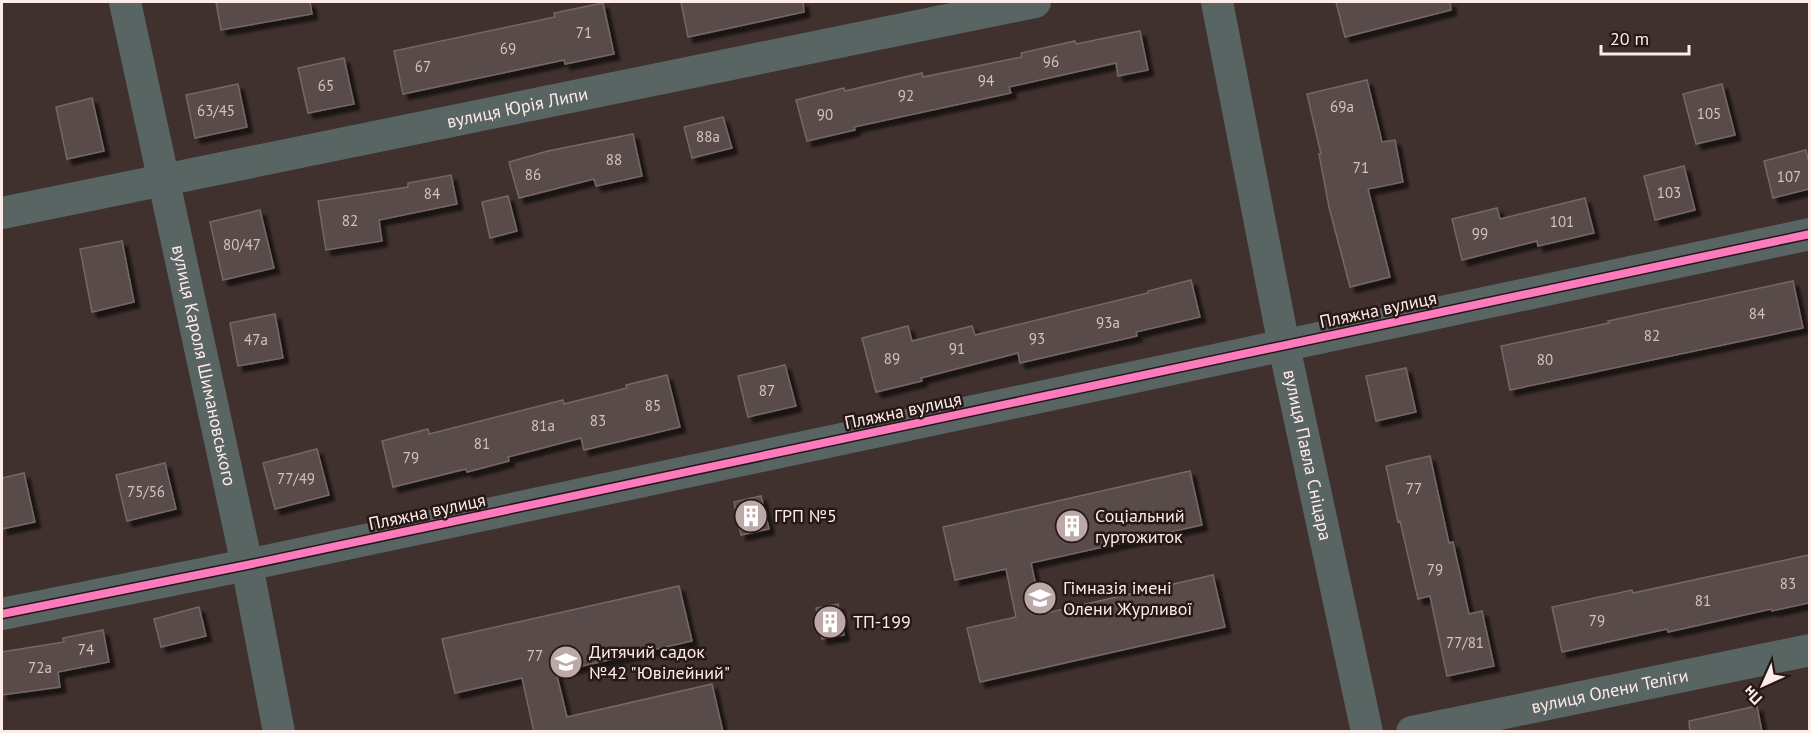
<svg xmlns="http://www.w3.org/2000/svg" width="1811" height="733" font-family="'PT Sans',sans-serif">
<style>
.building{fill:#584b49;stroke:#756765;stroke-width:1.5;filter:url(#shadow)}
.lines{fill:none;stroke-linecap:round;stroke-linejoin:round}
.minor{stroke:#596563;stroke-width:32}
.cycleway-casing{stroke:#251816;stroke-width:11}
.cycleway{stroke:#fd7abc;stroke-width:8}
.labels{text-anchor:middle;stroke-width:5;stroke-linejoin:round;paint-order:stroke}
.number-label{font-size:15px;fill:#d4c2c0}
.street-label{font-size:18px;fill:#feeae7;stroke:#251816}
.poi-label{font-size:18px;fill:#feeae7;stroke:#251816;text-anchor:start}
</style>
<defs>
<filter id="shadow"><feDropShadow dx="5.5" dy="5.5" stdDeviation="1.5" flood-color="#0009"/></filter>
</defs>
<rect width="100%" height="100%" fill="#40312f"/>
<!-- building -->
<path class="building" d="M216,2H310L312,14L221,30Z
M681,2H803L804,12L688,37Z
M1336,2H1450L1451,10L1345,37Z
M603,3L614,54L565,64L564,60L403,94L394,51L555,17L554,13Z
M1140,31L1148,70L1118,76L1116,63L1009,87L1011,93L854,127L855,130L807,141L796,100L844,88L845,91L922,73L923,77L1022,57L1021,53L1075,41L1076,44Z
M344,58L354,104L308,113L298,68Z
M1367,80L1382,142L1395,140L1403,182L1368,189L1390,277L1350,287L1329,207L1319,154H1321L1307,94Z
M238,84L247,127L195,138L186,95Z
M1722,84L1735,135L1696,144L1683,94Z
M92,98L104,151L67,159L56,107Z
M723,117L732,148L692,158L684,127Z
M633,134L642,176L596,186L594,179L519,198L509,162L548,151Z
M1806,150L1809,164V189L1773,198L1764,161Z
M1684,166L1695,210L1655,220L1644,176Z
M451,175L457,204L379,220L382,241L326,250L318,201L408,187V183Z
M508,196L517,231L490,238L482,202Z
M1585,198L1594,233L1538,246L1537,241L1462,260L1452,219L1497,208L1500,219Z
M260,210L274,268L223,280L210,222Z
M122,241L134,302L92,312L80,249Z
M1191,280L1200,317L1136,332L1137,336L1020,363L1018,353L921,378L922,381L876,392L862,338L908,326L912,341L972,326L975,335L1148,293V291Z
M1793,281L1803,328L1510,390L1501,346L1609,323L1608,321Z
M275,314L283,358L238,366L230,323Z
M785,365L796,406L748,417L738,376Z
M1406,368L1416,412L1376,421L1366,376Z
M667,375L680,427L584,450L581,438L508,457L509,461L467,472L466,469L393,487L382,441L428,429L429,434L563,400L564,404L627,388L626,385Z
M317,449L329,495L275,509L263,463Z
M1430,456L1449,543L1453,542L1469,614L1482,611L1494,666L1447,676L1430,596L1418,599L1400,521L1398,522L1386,466Z
M165,463L176,509L127,521L116,475Z
M1190,471L1202,525L1031,563L1042,614L1213,575L1225,627L980,682L967,628L1016,617L1006,569L955,580L943,527Z
M24,473L35,522L2,529V478Z
M761,496L769,529L741,535L734,502Z
M1809,555V603L1772,611L1771,609L1668,632L1667,629L1562,652L1552,607L1632,590L1633,593Z
M679,586L692,641L556,672L567,717L712,684L723,732H534L522,678L455,693L442,639Z
M838,604L844,635L822,639L816,608Z
M199,607L206,636L161,647L154,619Z
M103,630L109,662L58,672L60,687L2,695V652L64,642L63,638Z
M1757,706L1762,732H1690L1689,721Z"/>
<g class="lines">
<!-- minor -->
<g class="minor">
<path id="s1" d="M125,2L247,565L279,732"/>
<path id="s2" d="M1217,2L1284,346L1367,732"/>
<path id="s3" d="M2,213L1035,2"/>
<path d="M2,614L247,565L1810,234"/>
<path id="s4" d="M1412,732L1810,650"/>
</g>
<defs>
<path id="cycleway" d="M2,614L247,565L1810,234"/>
</defs>
<!-- cycleway casing -->
<use href="#cycleway" class="cycleway-casing"/>
<!-- cycleway -->
<use href="#cycleway" class="cycleway"/>
</g>
<!-- icons -->
<defs>
<symbol id="building-disc" viewBox="-11 -11 22 22"><circle r="9.5" fill="#bca9a7" stroke="#251816"/><path d="M-4-6H4V6H1V3H-1V6H-4ZM-2.5-4.3h1.7v1.8h-1.7ZM.8-4.3h1.7v1.8H.8ZM-2.5-1h1.7V.8h-1.7ZM.8-1h1.7V.8H.8Z" fill="#fff"/></symbol>
<symbol id="school-disc" viewBox="-11 -11 22 22"><circle r="9.5" fill="#bca9a7" stroke="#251816"/><path d="M0-5L7-2L0 1L-7-2ZM-4 1L0 2.5L4 1V4Q0 6-4 4Z" fill="#fff"/></symbol>
</defs>
<g fill-rule="evenodd">
<use href="#building-disc" x="732" y="497" width="38" height="38"/>
<use href="#building-disc" x="1053" y="507" width="38" height="38"/>
<use href="#school-disc" x="1021" y="579" width="38" height="38"/>
<use href="#building-disc" x="811" y="603" width="38" height="38"/>
<use href="#school-disc" x="547" y="643" width="38" height="38"/>
</g>
<g class="labels">
<!-- number labels -->
<g class="number-label">
<text x="584" y="38">71</text>
<text x="508" y="54">69</text>
<text x="1051" y="67">96</text>
<text x="423" y="72">67</text>
<text x="986" y="86">94</text>
<text x="326" y="91">65</text>
<text x="906" y="101">92</text>
<text x="1342" y="112">69а</text>
<text x="216" y="116">63/45</text>
<text x="1709" y="119">105</text>
<text x="825" y="120">90</text>
<text x="708" y="142">88а</text>
<text x="614" y="165">88</text>
<text x="1361" y="173">71</text>
<text x="533" y="180">86</text>
<text x="1789" y="182">107</text>
<text x="1669" y="198">103</text>
<text x="432" y="199">84</text>
<text x="350" y="226">82</text>
<text x="1562" y="227">101</text>
<text x="1480" y="239">99</text>
<text x="242" y="250">80/47</text>
<text x="1757" y="319">84</text>
<text x="1108" y="328">93а</text>
<text x="1652" y="341">82</text>
<text x="1037" y="344">93</text>
<text x="256" y="345">47а</text>
<text x="957" y="354">91</text>
<text x="892" y="364">89</text>
<text x="1545" y="365">80</text>
<text x="767" y="396">87</text>
<text x="653" y="411">85</text>
<text x="598" y="426">83</text>
<text x="543" y="431">81а</text>
<text x="482" y="449">81</text>
<text x="411" y="463">79</text>
<text x="296" y="484">77/49</text>
<text x="1414" y="494">77</text>
<text x="146" y="497">75/56</text>
<text x="1435" y="575">79</text>
<text x="1788" y="589">83</text>
<text x="1703" y="606">81</text>
<text x="1597" y="626">79</text>
<text x="1465" y="648">77/81</text>
<text x="86" y="655">74</text>
<text x="535" y="661">77</text>
<text x="40" y="673">72а</text>
</g>
<!-- street labels -->
<g class="street-label">
<text dy="6" stroke="none"><textPath href="#s3" startOffset="526">вулиця Юрія Липи</textPath></text>
<text transform="translate(1378 310) rotate(-12)" y="6">Пляжна вулиця</text>
<text dy="6" stroke="none"><textPath href="#s1" startOffset="372">вулиця Кароля Шимановського</textPath></text>
<text transform="translate(903 411) rotate(-12)" y="6">Пляжна вулиця</text>
<text dy="6" stroke="none"><textPath href="#s2" startOffset="462">вулиця Павла Сніцара</textPath></text>
<text transform="translate(427 512) rotate(-12)" y="6">Пляжна вулиця</text>
<text dy="6" stroke="none"><textPath href="#s4" startOffset="202">вулиця Олени Теліги</textPath></text>
</g>
<!-- poi labels -->
<g class="poi-label">
<text x="774" y="522">ГРП №5</text>
<text x="1095" y="522">Соціальний<tspan x="1095" dy="21">гуртожиток</tspan></text>
<text x="1063" y="594">Гімназія імені<tspan x="1063" dy="21">Олени Журливої</tspan></text>
<text x="853" y="628">ТП-199</text>
<text x="589" y="658">Дитячий садок<tspan x="589" dy="21">№42 "Ювілейний"</tspan></text>
</g>
</g>
<!-- border -->
<rect width="1811" height="733" fill="none" stroke="#feeae7" stroke-width="6"/>
<!-- north arrow -->
<g transform="translate(1763 685) rotate(225)" stroke="#251816" stroke-width="4.5" paint-order="stroke">
<path d="M0-4.5L10 22L0 15L-10 22Z" fill="#feeae7"/>
<text y="-9" font-size="16" font-weight="bold" text-anchor="middle" fill="#feeae7">Пн</text>
</g>
<!-- scale -->
<path d="M1601 45v9h88v-9" fill="none" stroke="#feeae7" stroke-width="3"/>
<text x="1610" y="45" font-size="18" fill="#feeae7" stroke="#251816" stroke-width="4.5" paint-order="stroke">20 m</text>
</svg>
